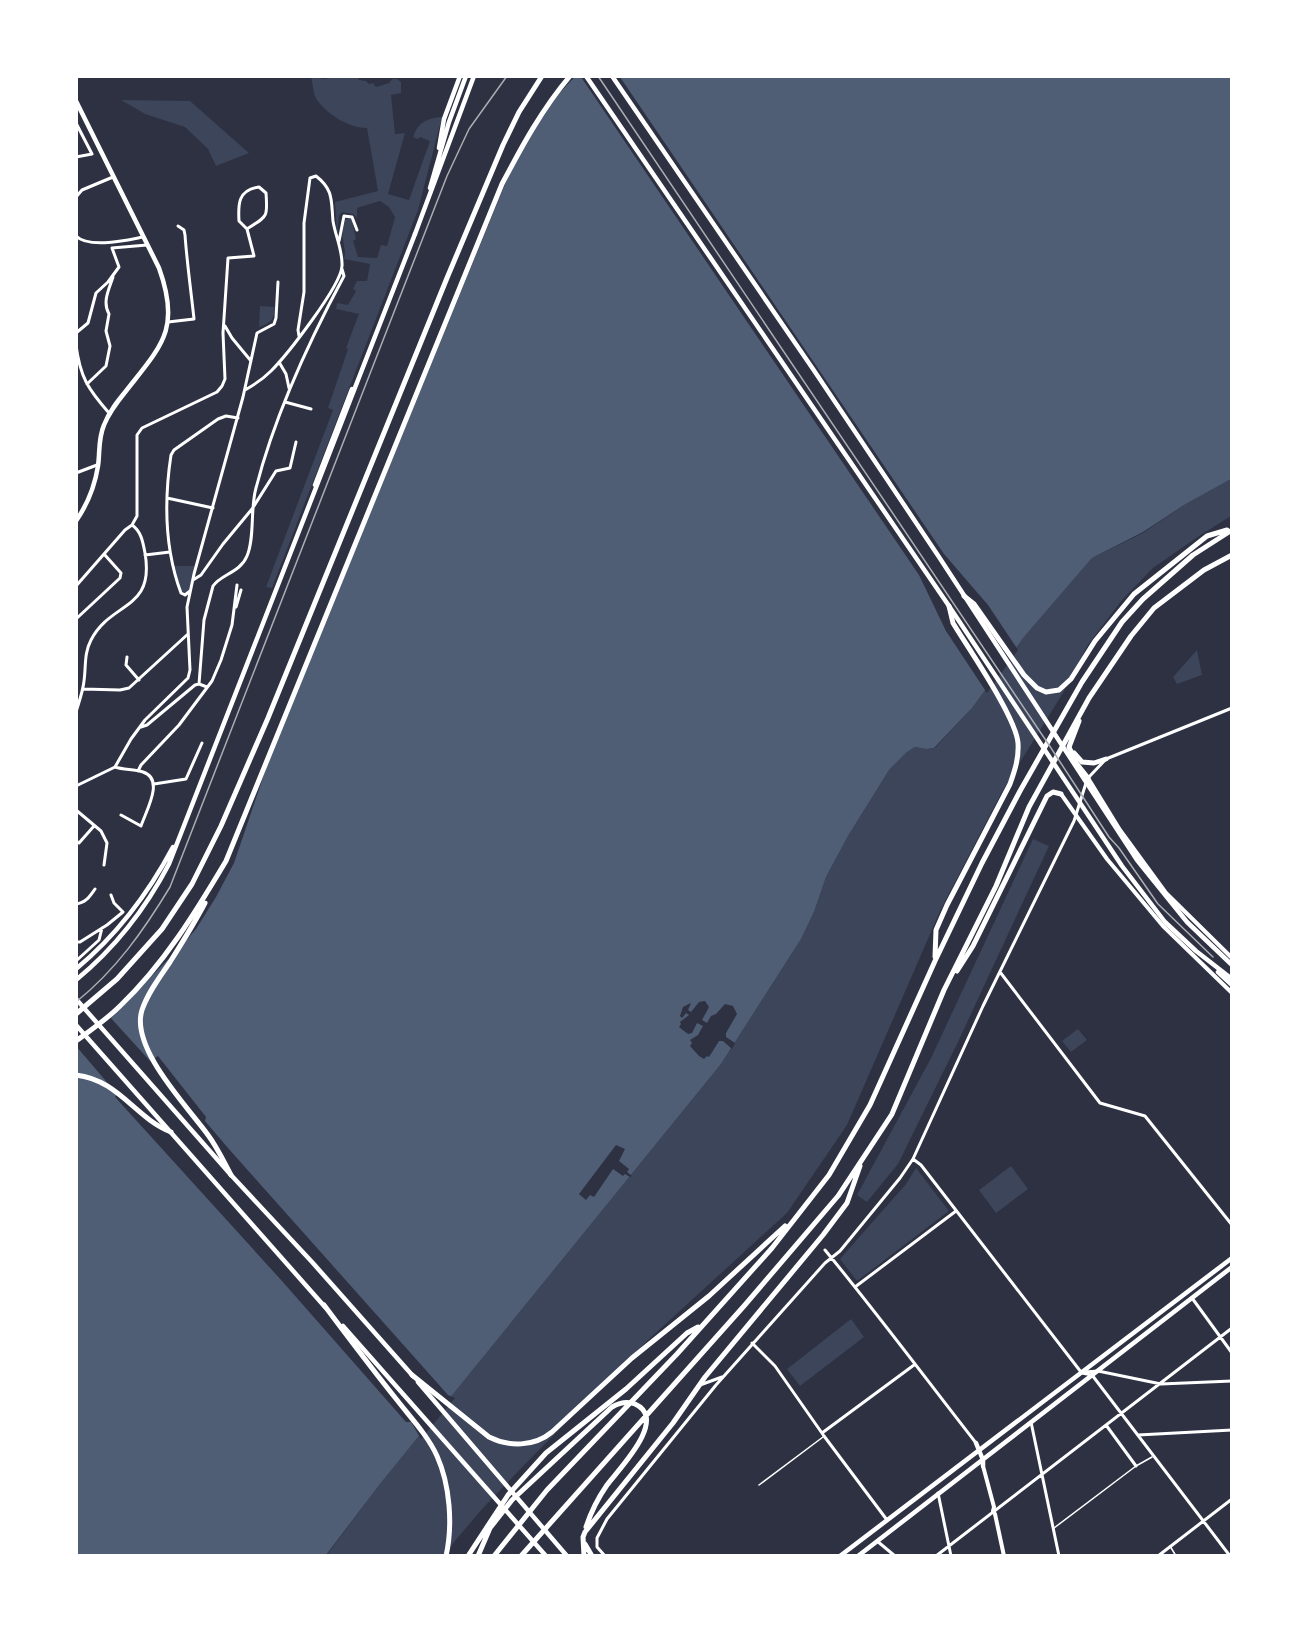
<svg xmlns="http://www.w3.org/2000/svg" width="1308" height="1632" font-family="'Sofia Sans Condensed',sans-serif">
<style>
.green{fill:#3c4559}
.water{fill:#4f5d75}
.pier{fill:#2d3142}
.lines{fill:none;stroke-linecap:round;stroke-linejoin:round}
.service{stroke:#fff;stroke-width:1.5}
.minor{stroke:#fff;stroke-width:3}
.tertiary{stroke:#fff;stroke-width:4}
.secondary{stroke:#fff;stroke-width:4.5}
.primary{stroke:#fff;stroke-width:4.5}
.trunk{stroke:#fff;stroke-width:5}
.rail{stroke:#abadb3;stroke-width:1.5}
</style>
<rect width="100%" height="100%" fill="#2d3142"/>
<!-- green -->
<path class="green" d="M311,77L325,79L331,77H358L359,80L366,81L369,84L373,83L376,87L389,83L392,79H397L401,82V93L391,95L395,134L405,133L388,194L409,200L430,141L420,137L418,139L413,137C418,122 428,118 442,117L418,210L272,588L266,587L333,410L328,408L348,349L346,348L359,314L336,309L337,303L348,305L356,291L353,289L357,281H367L370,264L344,259C346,251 344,248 343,240C341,234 344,226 345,220L350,218L352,221L356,239L353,241L358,257L377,258L381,245L387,246L395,217L389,207L380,201L357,208V218L353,214L342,212L339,216L337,236L335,202L378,191L367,128C349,128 328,115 317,100C313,95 313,83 311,77Z
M121,100L190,101L249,153L216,166L208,149L185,127L145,114Z
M260,306L275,307C274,320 271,323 259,327Z
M1231,479V516L1199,536L1153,568L1122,600L1087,646L1063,693L1004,788L941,909L847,1125L787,1213L648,1340L531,1458L483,1508L454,1542L445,1555L326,1556L380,1484L721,1064L801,939L814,912L826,877L848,836L889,770L907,752L915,747L926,749L935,748L972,708L1024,637L1092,558L1143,533L1184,505Z
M173,566H195L189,591L185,594L181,590Z
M1197,650L1202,675L1177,684L1173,677Z
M1033,839L1049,846L958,1042L898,1164L867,1202L857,1195L931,1058Z
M1078,1029L1087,1040L1071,1052L1062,1041Z
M1011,1166L1028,1189L996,1213L979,1190Z
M916,1168L949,1211L857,1281L840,1259L906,1184Z
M851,1319L864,1337L800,1386L787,1369Z"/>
<!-- water -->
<path class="water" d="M575,77H1231V479L1184,505L1143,532L1092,558L1024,637L972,708L934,748L926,749L915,747L907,752L889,770L848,836L826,877L814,912L801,939L721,1064L380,1484L326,1555H77L76,1049L110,1019L184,943L196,929L216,897L234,863L269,760L503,189C521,149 543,107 575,77Z"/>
<!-- pier -->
<path class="pier" d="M581,77H620L944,554L988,605L1018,650L987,693L946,631L919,575Z
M705,1001L709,1007L702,1020L707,1023L711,1016L716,1014L725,1004L733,1006L737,1014L726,1033V1037L735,1043L732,1049L723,1041H719L709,1057L707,1056L704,1059L699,1056L690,1046L692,1043L690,1040L698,1035L703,1026L697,1023L692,1033L688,1034L679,1027L681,1024L680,1022L689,1015L686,1013L682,1018L680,1016L683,1007L691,1003L688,1010L691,1012L699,1002Z
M109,1016L150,1061L158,1056L206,1117L205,1121L228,1148L448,1395L455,1398L421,1439L411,1422H406L282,1281L115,1097L117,1094L76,1046Z
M616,1145L625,1149L619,1161L629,1169L627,1172L632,1176L630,1177L625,1174L623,1176L613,1169L594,1197L590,1195L586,1200L579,1194Z"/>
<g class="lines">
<!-- service -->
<path class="service" d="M759,1485L823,1437
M1054,1528L1136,1466L1152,1457
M1170,1546L1176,1556"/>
<!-- minor -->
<path class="minor" d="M76,123L92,154L76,157
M76,197L82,190L113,177
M76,236C89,249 127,240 143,237
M339,241L344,216L352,217L357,230
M168,322L194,319C191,291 187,263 185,235L184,230L178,226
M225,326L232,338L251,361
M76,333L88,323L96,293L108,282L119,267L112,248L147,245
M76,345C80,377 88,389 109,413
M279,362L286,374L289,388
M87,384L106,366L110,346L106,331L109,314C102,302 109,289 113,277
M245,390C254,385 263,379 271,371C287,355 341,286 342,266C343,251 335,235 333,221C331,201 334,190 316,176L310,178L304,223V292L298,330L299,336
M285,402L311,409
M76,473L97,465
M167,498L213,508
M145,555L170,552
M193,580L201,575L223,544L252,509L276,471L290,468L296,442
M76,586L125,530L132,525L137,516V435L142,428L217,392L222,386L225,379L223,333L228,258L254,256L247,229C267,216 268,218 266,193L259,187C238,190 238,204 239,221L247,229
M190,591L185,595L181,593C165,550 164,501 171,455L174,450L218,419L226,416L238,418
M236,607L241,590
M76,619L120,578L121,573L104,554
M127,657L126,665L139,680
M199,684L204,620L213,586C221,574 240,573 247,556C255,537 250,509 256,488C275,414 308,343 344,276L342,269
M83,689L120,690L129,688L188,634
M76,712C79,702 83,691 84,681C86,667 84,653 91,640C111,601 155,611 145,553C143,542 141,531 132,525
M141,727L147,725L195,685L199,684L207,687
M115,767C124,770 134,769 143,772C165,779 146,811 141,826L121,815
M138,771L141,765L179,725L212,681L221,660L232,625L237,585
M1089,777L1106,759L1232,708
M154,784L186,779L202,743
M76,786L115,767L131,739L145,720L188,678L190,670L187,607L194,574L243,397L257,333L274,324L276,318L278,282
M76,810L101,831L107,843L104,865
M76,841L79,843L94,826
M76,904C86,903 90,896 95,889
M76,942H80L107,925L123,912L114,903L111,895
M76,961L99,940L102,928
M1000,972L1100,1103L1145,1116L1232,1225
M913,1159L921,1165L1081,1372
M825,1250C877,1313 926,1379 976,1443
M855,1287L956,1211
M1192,1298L1232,1353
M752,1343L775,1366L824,1436L887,1520
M1085,1372L1098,1371L1161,1384L1232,1381
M1082,1373L1092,1375L1230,1556
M700,1385L722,1377
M1031,1422L1059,1556
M1106,1425L1136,1466
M822,1433L914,1365
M1138,1435L1232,1430
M938,1493L951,1556
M877,1541L895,1556
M605,1556L597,1547V1538L607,1519L716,1385L825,1263L840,1251L900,1178L913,1159L983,1006L1074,821L1086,783
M936,1556L1232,1328
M1158,1556L1232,1499"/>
<!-- tertiary -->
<path class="tertiary" d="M1088,778L1120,830L1166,893L1232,958
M1061,794L1107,859L1163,926L1232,993
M983,1466L994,1507L993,1511L995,1514L1004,1556"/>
<!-- secondary -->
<path class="secondary" d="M76,101L159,268C181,329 162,345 126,391C117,402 109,412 104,425C98,439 100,452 98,466C95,485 87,505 76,521
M439,148L444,119L460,76
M430,188L449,122L466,76
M415,234L474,76
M976,1443L983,1460V1466
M840,1556L1232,1258
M858,1556L1232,1267"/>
<!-- primary -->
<path class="primary" d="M586,76L949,606L1122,866L1165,922L1196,951L1232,979
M612,76L813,369L939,557L1137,860L1187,922L1232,965
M315,485L352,389
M76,969C117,935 148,894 173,847
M1218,972L1232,985
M76,980C115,948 146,908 169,864L415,234
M76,999L231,1175L312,1262L413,1376
M76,1025L325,1307
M343,1326L546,1556
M418,1382L567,1556"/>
<!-- trunk -->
<path class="trunk" d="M964,596L974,604L1024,675L1037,688L1046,692L1059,690L1071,679L1095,641L1134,594L1207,536L1227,530
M1079,721L1069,747L1076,763L1088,778
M1074,753L1082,762L1094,763L1106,759
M205,903C194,924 182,943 170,962C160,977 148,992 142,1010C130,1048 187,1106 208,1135C217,1147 224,1162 231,1175
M935,957L936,930L947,905L1010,784C1015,770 1019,758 1018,743C1016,717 968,648 953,623L949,606
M957,971L973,946L1047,796L1053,792L1061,794
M76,1014L117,979L162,929L192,884L221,826L268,718L447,278L503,145L519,112L542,76
M76,1041C91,1030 107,1019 120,1006C164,964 195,913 226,861L502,184C522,146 542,109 570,76
M76,1075C119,1080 135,1118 171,1132
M324,1305C348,1337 372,1369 397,1400C411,1418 428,1436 437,1456C450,1485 453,1525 446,1556
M412,1375L489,1437C509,1447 534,1447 552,1432L632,1358L709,1296L785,1226
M585,1544L592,1556
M468,1556L508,1495L546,1453L626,1389L687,1333L698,1327
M478,1556L490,1528L512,1500L612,1407C619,1403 627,1401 635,1404C669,1419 618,1470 607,1485C598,1498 591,1512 586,1527
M494,1556L547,1490L677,1354L772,1248L829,1175L870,1105L935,961L982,863L1020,791L1082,682L1122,622L1143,599L1193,555L1232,530
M521,1556L744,1306L838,1196L892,1114L944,990L996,886L1029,807L1089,698L1131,636L1154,608L1204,570L1232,555
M584,1556L583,1537L585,1532L673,1423L705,1377L823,1235L847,1203L860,1166"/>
<!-- rail -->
<path class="rail" d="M598,76L1051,748L1109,837L1119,848L1158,904L1213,957
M76,1002C116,970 144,930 170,887L447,176L469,129L507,76"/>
</g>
<!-- border -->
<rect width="1308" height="1632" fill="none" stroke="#ffffff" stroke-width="156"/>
</svg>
